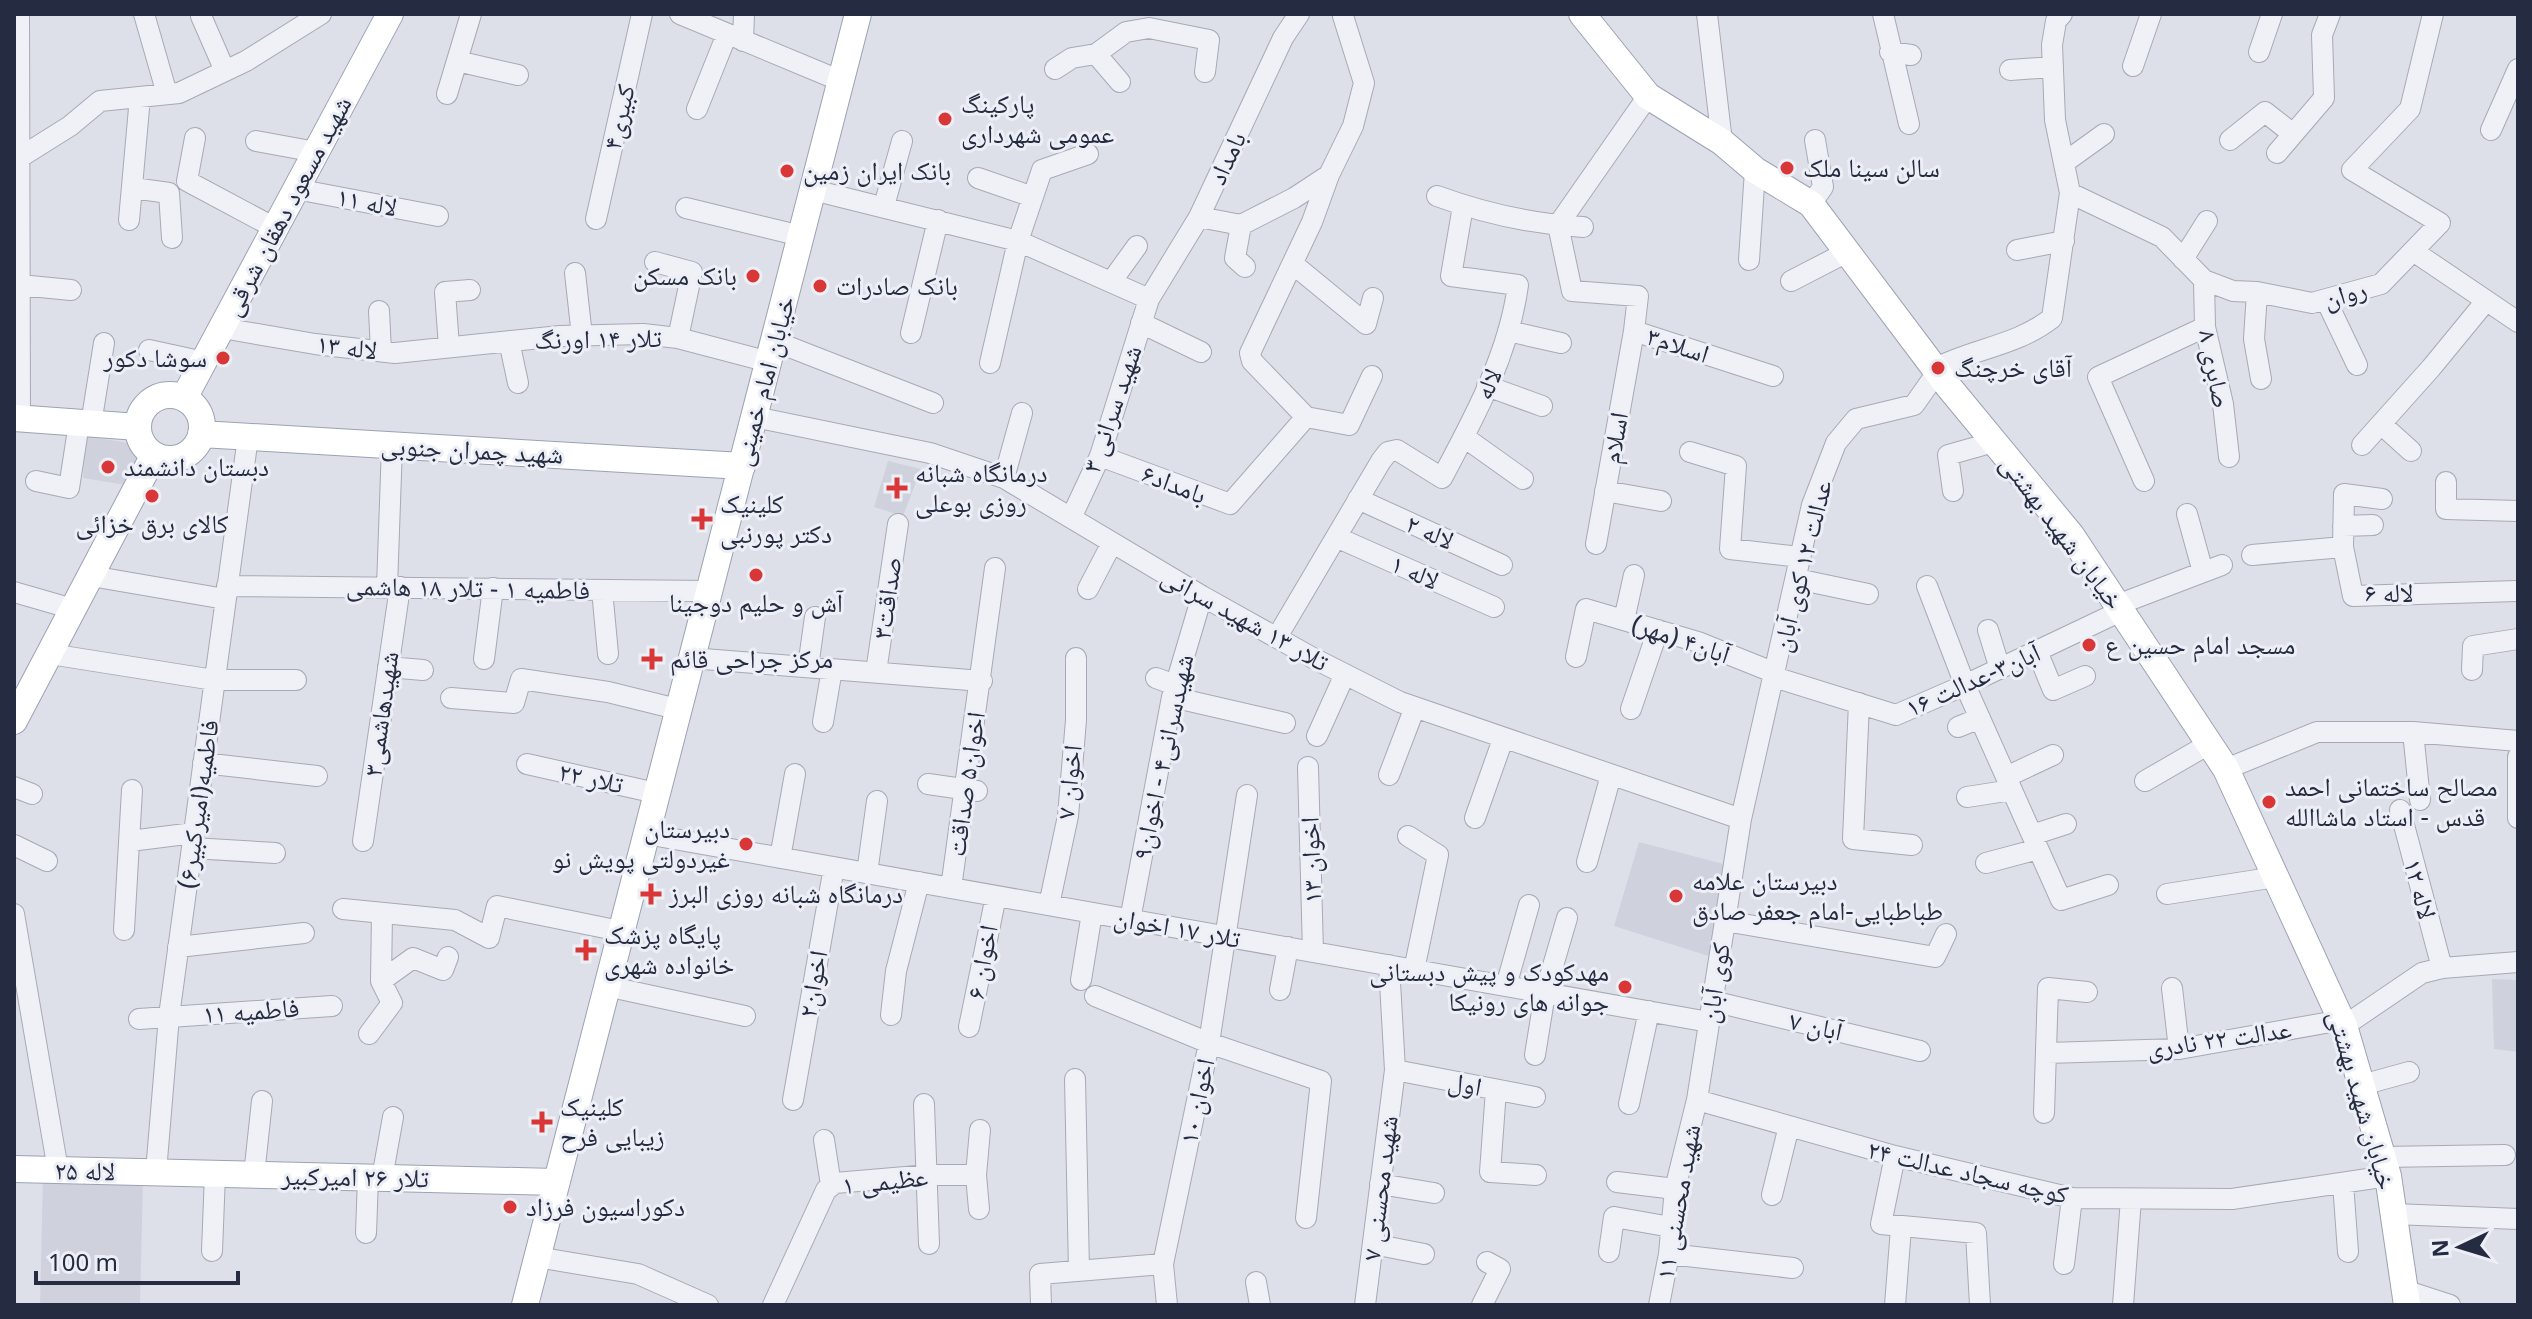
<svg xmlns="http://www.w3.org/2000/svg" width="2532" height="1319" font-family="'Noto Sans','Noto Naskh Arabic',sans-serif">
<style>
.built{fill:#cfd2dd}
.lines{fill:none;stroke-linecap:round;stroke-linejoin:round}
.minor-casing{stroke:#a6aab6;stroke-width:22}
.major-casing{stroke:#9ba2b5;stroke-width:28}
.minor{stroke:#f0f1f6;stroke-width:20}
.major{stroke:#fff;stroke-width:26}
.poi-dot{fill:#d93737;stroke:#eceff6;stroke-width:3}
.labels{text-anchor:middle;stroke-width:6;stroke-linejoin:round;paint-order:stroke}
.poi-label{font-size:26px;fill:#252b40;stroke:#eceff6;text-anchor:start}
.street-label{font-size:26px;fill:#252b40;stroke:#eceff6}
</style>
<rect width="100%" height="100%" fill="#dde0e8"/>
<!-- built -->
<path class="built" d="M85,436L129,443L137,457L126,485L83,478Z
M888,461L921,469L903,516L874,507Z
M1639,842L1735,867L1718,959L1614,926Z
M2492,979L2518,980V1052L2494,1049Z
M43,1177L143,1179L140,1305H40Z"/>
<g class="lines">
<defs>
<path id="minor" d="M19,14L20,419
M144,14L167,94
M680,14L841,81
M1707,14L1722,142
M1883,14L1909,124
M201,16L225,71
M1343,16L1364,83L1353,126L1329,175L1312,222L1250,353L1252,361L1306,417L1349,425L1372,376
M743,41L744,14
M1890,52L1911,55
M2259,52L2272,14
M1096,54L1120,82
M457,61L518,75
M2133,66L2151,14
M1055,69L1072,58L1096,54L1126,32L1149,28L1209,40L1205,72
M2010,70L2053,67
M447,94L471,14
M697,109L727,34
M2491,130L2518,69
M195,138L187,181L275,228
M2230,140L2265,112L2293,134
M256,141L316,152
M2277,153L2324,98L2322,35L2330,14
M14,158H19L70,126L100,101L179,93L246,61L321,14
M2065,162L2104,134
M978,178L1033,197
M133,188L169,193L172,238
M296,189L438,216
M813,190L1018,241L1149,299
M2070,193L2162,237L2204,280L2233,291L2257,292L2312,303L2381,284L2440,223L2352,170L2410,109L2433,14
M1437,196C1483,213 1534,224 1583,227
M1811,204L1823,187L1815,140
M884,206L902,141
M686,208L801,236
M1199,217L1241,225L1294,198L1329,175
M596,219L642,14
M129,220L140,97
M1241,225L1235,258L1245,267
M1558,225L1572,291L1638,296L1634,331L1773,376
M1558,225L1648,96
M2017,250L2064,241
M2413,251L2518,322
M2183,259L2207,221
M1749,260L1755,170
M655,262L692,272L678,338
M1293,264L1366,324L1373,298
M575,273L582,336
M2204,280L2205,327L2223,404L2229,457
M1791,281L1849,251
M1111,282L1137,246
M20,285L71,290
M2257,292L2254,339L2261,379
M2326,300L2357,365
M379,311L381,351
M1141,323L1201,352
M222,328L315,344L395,353L560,336L643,334L678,338L769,362
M1508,331L1561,343
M911,333L938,220
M509,341L518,383
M774,341L933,403
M449,347L445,292L470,290
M149,350L204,362
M990,363L1018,241L1042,170L1088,154
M1936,368C1975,348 2016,346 2052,318L2070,193L2055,120L2052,45L2056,21L2062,14
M1487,386L1542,406
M755,417L930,453L1004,478L1202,596L1313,658L1400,702L1741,819
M91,424L104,343
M2381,424L2411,451
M1464,437L1523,479
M2362,445L2431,368L2486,301
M1690,452L1736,466L1730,549L1800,557
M1100,456L1230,504L1306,417
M1004,478L1022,413
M36,481L69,488L79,423
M2144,481L2098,377L2205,327
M2446,482V509L2518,511
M1605,491L1661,501
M1953,491L1948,455L1994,442
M1358,499L1502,565
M2187,514L2203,572
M1071,518L1100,456L1149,299L1199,217L1283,38L1299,14
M2343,526L2373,525
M1336,537L1494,607
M1596,544L1634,331
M2343,547L2344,494L2382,499
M2252,555L2343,547L2353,596L2517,591
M91,576L225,599
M1797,579L1868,594
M227,586L709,591
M1927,586L1965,685L2032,835L2066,824
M387,587L392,446
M1088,589L1112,543
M602,590L608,654
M14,592L73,609
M2117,605L2222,565
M1624,620L1634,575
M1988,630L2000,669
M1277,637L1381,461L1388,452L1397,450L1442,478C1474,418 1509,354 1518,285L1451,276L1463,206
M2037,651L2053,690L2085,676
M50,654L214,680H296
M1576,657L1586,609L1698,642L1775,673
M691,658L982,681
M484,659L493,588
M388,667L423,670
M808,667L815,617
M2472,670L2473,646L2518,639
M876,672L898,524
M1774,677L1896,715L1965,685L2121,611
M1156,678L1175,685
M1172,697L1285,723
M451,698L514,703L521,679L608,692L677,709
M1859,703L1853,839L1912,845
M1631,709L1658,630
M823,722L832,669
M1958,727L1980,718
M2413,732L2420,800
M1317,736L1345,674
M2518,757V818
M203,763L317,776
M527,764L656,793
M1308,767L1313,952
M2226,769L2317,732H2413L2518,741
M1389,775L1415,707
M2006,777L2053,755
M2145,781L2209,744
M928,784L977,791
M14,787L32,794
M1967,797L2012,790
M2400,810L2442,968
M1475,818L1503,739
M646,834L1709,1022
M2032,835L2061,900L2108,885
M1408,836L1438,855L1414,970
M130,841L194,833
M363,841L400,587
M14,845L47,861
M192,848L275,853
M780,858L795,774
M1587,862L1611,775
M1986,863L2038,849
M867,873L877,801
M951,888L995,568
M2167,894L2276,877
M1049,905L1068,816L1076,720V658
M343,909L455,920L489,938L497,906L620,931
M14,914L58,1170
M1130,920L1172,697L1202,596
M1725,921L1935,957L1946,934
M124,930L132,790
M178,947L304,933
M1081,980L1092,913
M381,981L413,958L443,970L448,957
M606,986L745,1016
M1506,986L1529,905
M2172,988L2179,1049
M1280,990L1288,947
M1095,996L1209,1043L1321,1081L1306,1218
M1712,1001L1920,1051
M891,1015L896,971L919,882
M139,1019L332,1006
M2344,1026L2422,973L2442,968L2518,962
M969,1027L996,896
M369,1034L392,1003L381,981L382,913
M2047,1053L2179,1049L2342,1020
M1535,1055L1545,993L1567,918
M1395,1070L1535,1097
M1075,1079L1079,1271
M2362,1085L2409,1072
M1496,1090L1490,1172L1536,1175
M793,1100L834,867
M1697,1100L1895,1156L2072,1198L2232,1199L2388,1176
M924,1104L929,1244
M1629,1104L1649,1011
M2044,1113L2048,988L2087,992
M824,1140L831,1185
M1895,1156L1881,1224L1976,1233L1980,1305
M2382,1157L2505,1155
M156,1172L169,1016L248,437
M254,1175L262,1101
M382,1178L393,1117
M1617,1182L1675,1189
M2343,1183L2348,1252
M1380,1184L1434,1193
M1772,1195L1789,1126
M979,1209L976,1175L980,1130
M2394,1214L2518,1219
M366,1233L368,1178
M1373,1244L1424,1254
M212,1251L215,1174
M1609,1252L1614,1217L1671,1227
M1669,1254L1793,1268
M537,1257L638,1274L708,1305
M2064,1264L2072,1198
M1256,1282L1260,1305
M2404,1290L2450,1305
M773,1305L826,1190L835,1183L929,1175H976
M1041,1305L1040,1274L1163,1264
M1167,1305L1163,1264L1209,1043L1247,795
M1365,1305L1395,1070L1389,965
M1482,1305L1500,1269L1487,1262
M1659,1305L1669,1254L1675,1189L1697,1100L1741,819L1812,505L1836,443L1856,419L1914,405L1938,371
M1895,1305L1901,1228
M2123,1305L2131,1199"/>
<path id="major" d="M1582,14L1648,96L1722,142L1755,170L1811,204L1948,386L2071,535L2226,769L2344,1026L2388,1176L2407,1305
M138 427a32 32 0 1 1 64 0a32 32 0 1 1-64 0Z
M184,398L390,14
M14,418L138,427
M201,434L742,466
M14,721L154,455
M14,1169L555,1182
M525,1305L858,14"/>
</defs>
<!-- minor casing -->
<use href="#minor" class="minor-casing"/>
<!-- major casing -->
<use href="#major" class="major-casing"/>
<!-- minor -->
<use href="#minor" class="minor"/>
<!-- major -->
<use href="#major" class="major"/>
</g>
<!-- markers -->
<g class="poi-dot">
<circle cx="945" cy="119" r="8"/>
<circle cx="1787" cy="168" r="8"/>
<circle cx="787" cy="171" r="8"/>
<circle cx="753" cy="276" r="8"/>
<circle cx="820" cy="286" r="8"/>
<circle cx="223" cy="358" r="8"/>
<circle cx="1938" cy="368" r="8"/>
<circle cx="108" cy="467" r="8"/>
<path d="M893 476h8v8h8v8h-8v8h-8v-8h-8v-8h8z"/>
<circle cx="152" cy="496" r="8"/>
<path d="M698 507h8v8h8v8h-8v8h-8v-8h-8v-8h8z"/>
<circle cx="756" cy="575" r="8"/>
<circle cx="2089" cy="645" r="8"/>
<path d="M648 647h8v8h8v8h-8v8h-8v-8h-8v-8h8z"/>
<circle cx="2269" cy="802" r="8"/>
<circle cx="746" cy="844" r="8"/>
<path d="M647 882h8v8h8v8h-8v8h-8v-8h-8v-8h8z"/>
<circle cx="1676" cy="896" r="8"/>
<path d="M582 938h8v8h8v8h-8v8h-8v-8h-8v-8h8z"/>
<circle cx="1625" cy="987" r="8"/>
<path d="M538 1110h8v8h8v8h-8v8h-8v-8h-8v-8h8z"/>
<circle cx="510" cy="1207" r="8"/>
</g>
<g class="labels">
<!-- poi labels -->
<g class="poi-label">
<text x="961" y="113">پارکینگ<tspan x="961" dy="30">عمومی شهرداری</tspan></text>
<text x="1803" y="177">سالن سینا ملک</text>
<text x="803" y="180">بانک ایران زمین</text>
<text x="737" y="285" text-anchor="end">بانک مسکن</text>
<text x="836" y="295">بانک صادرات</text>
<text x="207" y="367" text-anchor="end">سوشا دکور</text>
<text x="1954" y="377">آقای خرچنگ</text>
<text x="124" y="476">دبستان دانشمند</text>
<text x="915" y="482">درمانگاه شبانه<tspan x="915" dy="30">روزی بوعلی</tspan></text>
<text x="720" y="513">کلینیک<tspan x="720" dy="30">دکتر پورنبی</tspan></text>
<text x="152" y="533" text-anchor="middle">کالای برق خزائی</text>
<text x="756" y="612" text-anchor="middle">آش و حلیم دوجینا</text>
<text x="2105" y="654">مسجد امام حسین ع</text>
<text x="670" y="668">مرکز جراحی قائم</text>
<text x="2285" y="796">مصالح ساختمانی احمد<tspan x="2285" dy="30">قدس - استاد ماشاالله</tspan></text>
<text x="730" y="838" text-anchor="end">دبیرستان<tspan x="730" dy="30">غیردولتی پویش نو</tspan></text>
<text x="1692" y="890">دبیرستان علامه<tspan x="1692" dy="30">طباطبایی-امام جعفر صادق</tspan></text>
<text x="669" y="903">درمانگاه شبانه روزی البرز</text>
<text x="604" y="944">پایگاه پزشک<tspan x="604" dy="30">خانواده شهری</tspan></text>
<text x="1609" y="981" text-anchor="end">مهدکودک و پیش دبستانی<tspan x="1609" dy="30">جوانه های رونیکا</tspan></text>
<text x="560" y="1116">کلینیک<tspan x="560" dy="30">زیبایی فرح</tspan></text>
<text x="526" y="1216">دکوراسیون فرزاد</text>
</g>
<!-- street labels -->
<g class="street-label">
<text transform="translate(619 117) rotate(-77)" y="9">کبیری۴</text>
<text transform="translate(1227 158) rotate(-65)" y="9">بامداد</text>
<text transform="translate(367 202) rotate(11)" y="9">لاله ۱۱</text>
<text transform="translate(287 206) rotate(-62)" y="9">شهید مسعود دهقان شرقی</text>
<text transform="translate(2345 294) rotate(-16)" y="9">روان</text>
<text transform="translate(598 339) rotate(-1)" y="9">تلار ۱۴ اورنگ</text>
<text transform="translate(1678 345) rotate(18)" y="9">اسلام۳</text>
<text transform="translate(347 347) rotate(7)" y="9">لاله ۱۳</text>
<text transform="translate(2215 369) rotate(79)" y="9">صابری ۸</text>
<text transform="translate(764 381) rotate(-75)" y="9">خیابان امام خمینی</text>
<text transform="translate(1488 384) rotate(-66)" y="9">لاله</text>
<text transform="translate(1112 409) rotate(-71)" y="9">شهید سرانی ۳</text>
<text transform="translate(1615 438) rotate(-80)" y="9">اسلام</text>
<text transform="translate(472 450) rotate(3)" y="9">شهید چمران جنوبی</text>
<text transform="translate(1174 484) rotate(21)" y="9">بامداد۶</text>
<text transform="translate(1430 532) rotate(24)" y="9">لاله ۲</text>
<text transform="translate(2062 532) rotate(53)" y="9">خیابان شهید بهشتی</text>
<text transform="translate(1802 566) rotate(-76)" y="9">عدالت ۱۲ کوی آبان</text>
<text transform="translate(1415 572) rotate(24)" y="9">لاله ۱</text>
<text transform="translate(468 588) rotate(1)" y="9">فاطمیه ۱ - تلار ۱۸ هاشمی</text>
<text x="2389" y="602">لاله ۶</text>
<text transform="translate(887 598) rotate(-82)" y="9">صداقت۳</text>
<text transform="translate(1245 619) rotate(29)" y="9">تلار ۱۳ شهید سرانی</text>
<text transform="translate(1681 639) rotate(19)" y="9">آبان۴ (مهر)</text>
<text transform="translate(1973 680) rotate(-24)" y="9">آبان۳-عدالت ۱۶</text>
<text transform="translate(381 714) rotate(-82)" y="9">شهیدهاشمی۳</text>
<text transform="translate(1163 757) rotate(-78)" y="9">شهیدسرانی۴ - اخوان۹</text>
<text transform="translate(591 778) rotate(12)" y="9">تلار ۲۲</text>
<text transform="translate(1069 782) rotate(-84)" y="9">اخوان ۷</text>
<text transform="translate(966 784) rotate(-82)" y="9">اخوان۵ صداقت</text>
<text transform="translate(198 804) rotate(-82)" y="9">فاطمیه(امیرکبیر۶)</text>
<text transform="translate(1311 860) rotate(-92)" y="9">اخوان ۱۳</text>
<text transform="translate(2420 889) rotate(75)" y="9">لاله ۱۲</text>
<text transform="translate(1177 928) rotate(10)" y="9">تلار ۱۷ اخوان</text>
<text transform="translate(982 962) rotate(-79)" y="9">اخوان ۶</text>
<text transform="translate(1715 983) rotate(-81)" y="9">کوی آبان</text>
<text transform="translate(813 984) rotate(-80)" y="9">اخوان۲</text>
<text transform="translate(251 1011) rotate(-4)" y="9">فاطمیه ۱۱</text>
<text transform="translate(1816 1026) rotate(13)" y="9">آبان ۷</text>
<text transform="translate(2219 1039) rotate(-8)" y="9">عدالت ۲۲ نادری</text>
<text transform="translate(1465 1084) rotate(11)" y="9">اول</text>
<text transform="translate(2362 1100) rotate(74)" y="9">خیابان شهید بهشتی</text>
<text transform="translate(1197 1101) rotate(-78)" y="9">اخوان ۱۰</text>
<text transform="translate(85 1171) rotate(1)" y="9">لاله ۲۵</text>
<text transform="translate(1968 1172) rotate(13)" y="9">کوچه سجاد عدالت ۲۴</text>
<text transform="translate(355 1177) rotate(1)" y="9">تلار ۲۶ امیرکبیر</text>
<text transform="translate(885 1181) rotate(-6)" y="9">عظیمی ۱</text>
<text transform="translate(1380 1188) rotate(-83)" y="9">شهید محسنی ۷</text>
<text transform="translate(1678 1202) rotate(-80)" y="9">شهید محسنی ۱۱</text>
</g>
</g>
<!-- border -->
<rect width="2532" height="1319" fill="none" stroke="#252b40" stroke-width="32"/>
<!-- north arrow -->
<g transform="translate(2460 1247) rotate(266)" stroke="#eceff6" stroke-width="6" paint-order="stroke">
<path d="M0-6L14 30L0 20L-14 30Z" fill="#252b40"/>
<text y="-12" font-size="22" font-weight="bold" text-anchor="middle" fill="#252b40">N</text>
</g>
<!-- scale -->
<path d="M36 1271v12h202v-12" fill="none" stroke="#252b40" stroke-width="4"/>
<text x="48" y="1271" font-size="24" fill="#252b40" stroke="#eceff6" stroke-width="6" paint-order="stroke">100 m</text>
</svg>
